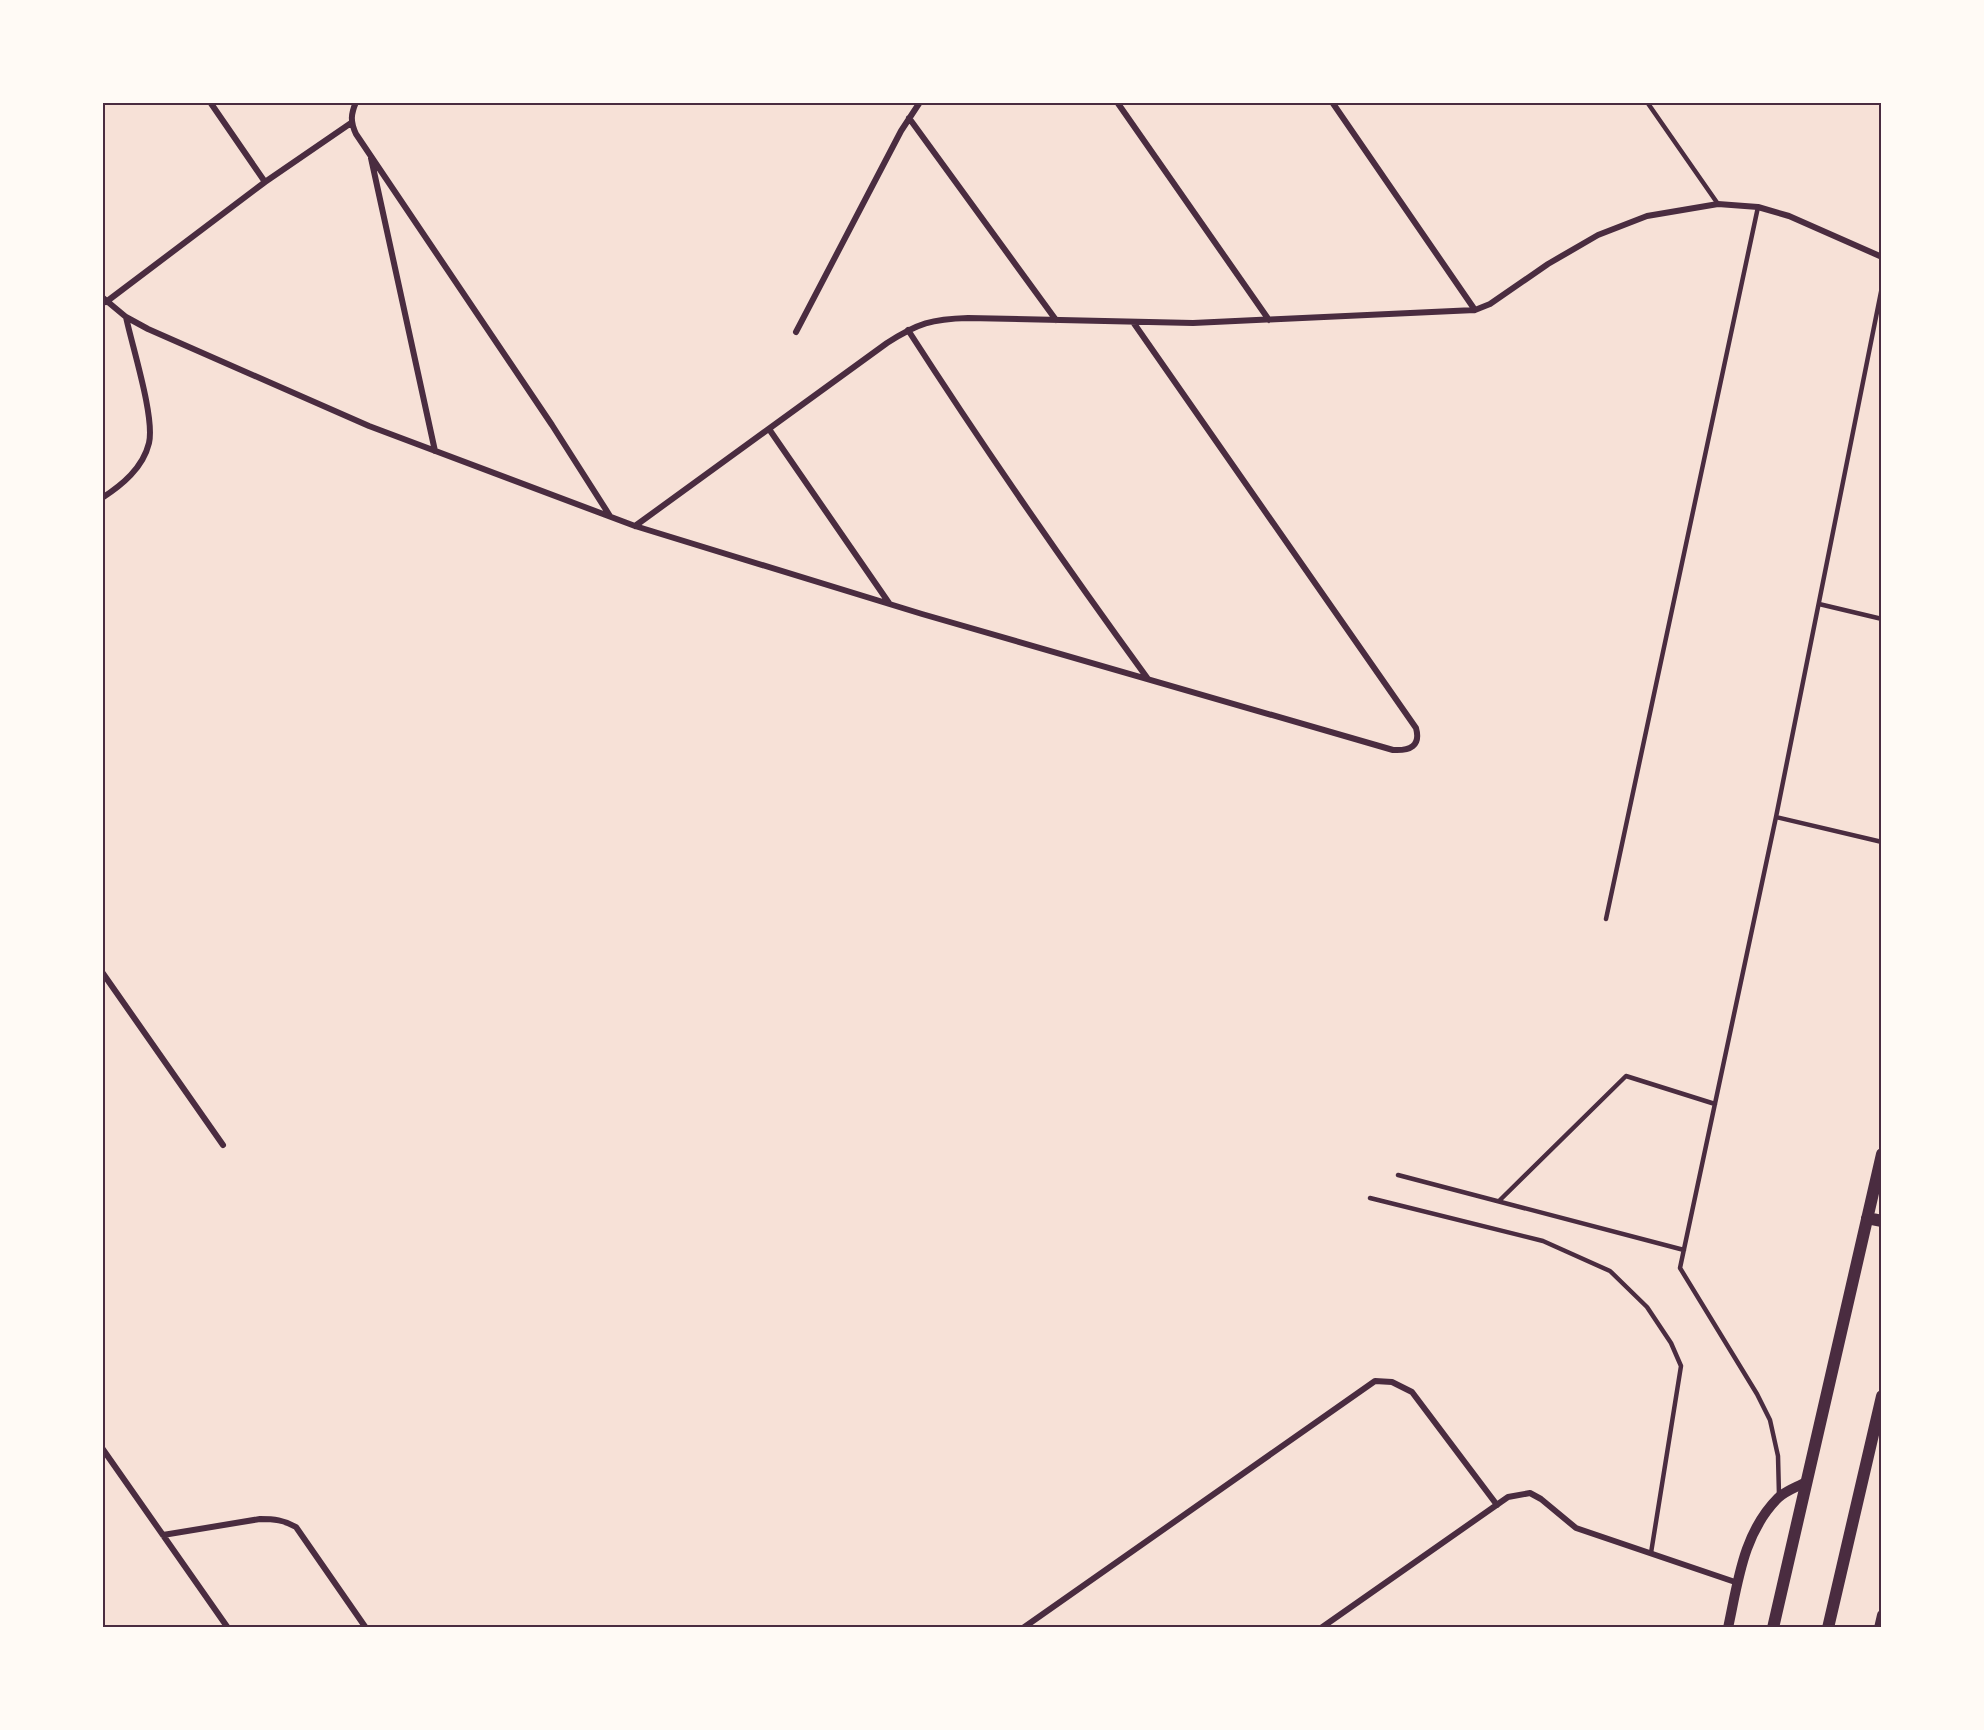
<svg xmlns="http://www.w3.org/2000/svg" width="1984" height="1730" font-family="Figtree,sans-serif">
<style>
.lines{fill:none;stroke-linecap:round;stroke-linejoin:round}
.service{stroke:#4a2c40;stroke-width:4.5}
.minor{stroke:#4a2c40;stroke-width:6}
.tertiary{stroke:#4a2c40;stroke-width:10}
.secondary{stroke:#4a2c40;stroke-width:12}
.neatline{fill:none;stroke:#4a2c40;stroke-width:2}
</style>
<rect width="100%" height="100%" fill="#f7e1d7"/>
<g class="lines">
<!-- service -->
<path class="service" d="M1647,102L1718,204
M1819,604L1882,619
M1776,817L1882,842
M1606,919L1758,207
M1398,1175L1684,1250
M1370,1198L1543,1241L1610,1271L1647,1307L1671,1343L1681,1366L1651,1553
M1499,1201L1626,1076L1715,1104
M1779,1495L1778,1456L1770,1420L1757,1394L1680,1268L1776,817L1882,287"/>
<!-- minor -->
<path class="minor" d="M210,102L265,182
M356,102C351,114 350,121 356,134L552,425L610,516
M1117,102L1269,320
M1332,102L1475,310
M909,118L1056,320
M371,158L435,451
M102,297L126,317L148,329L369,426L635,526L922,614L1393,750C1410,751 1421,746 1416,728L1133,322
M106,302L265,182L351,123
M908,330C984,448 1065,565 1148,679
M796,332L901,131L920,102
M769,429L889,603
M102,498C122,485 143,468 149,443C155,417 132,346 126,317
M635,526L887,343C918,323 932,319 968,318L1193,323L1475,310L1490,304L1548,264L1598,235L1647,216L1718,204L1758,207L1789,216L1882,257
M102,972L223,1145
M102,1448L228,1628
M163,1535L260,1519C274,1519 284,1520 296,1527L366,1628
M1023,1628L1375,1381L1392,1382L1412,1392L1497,1505
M1321,1628L1508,1497L1530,1493L1541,1499L1576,1528L1738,1583"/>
<!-- tertiary -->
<path class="tertiary" d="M1728,1628C1738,1582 1743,1533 1778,1498C1785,1491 1797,1487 1806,1482
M1879,1628L1882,1615"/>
<!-- secondary -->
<path class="secondary" d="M1867,1218L1882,1221
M1773,1628L1882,1154
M1828,1628L1882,1396"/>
</g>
<!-- border -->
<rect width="1984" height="1730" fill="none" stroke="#fffaf5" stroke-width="207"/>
<rect x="104" y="104" width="1776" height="1522" class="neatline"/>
</svg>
